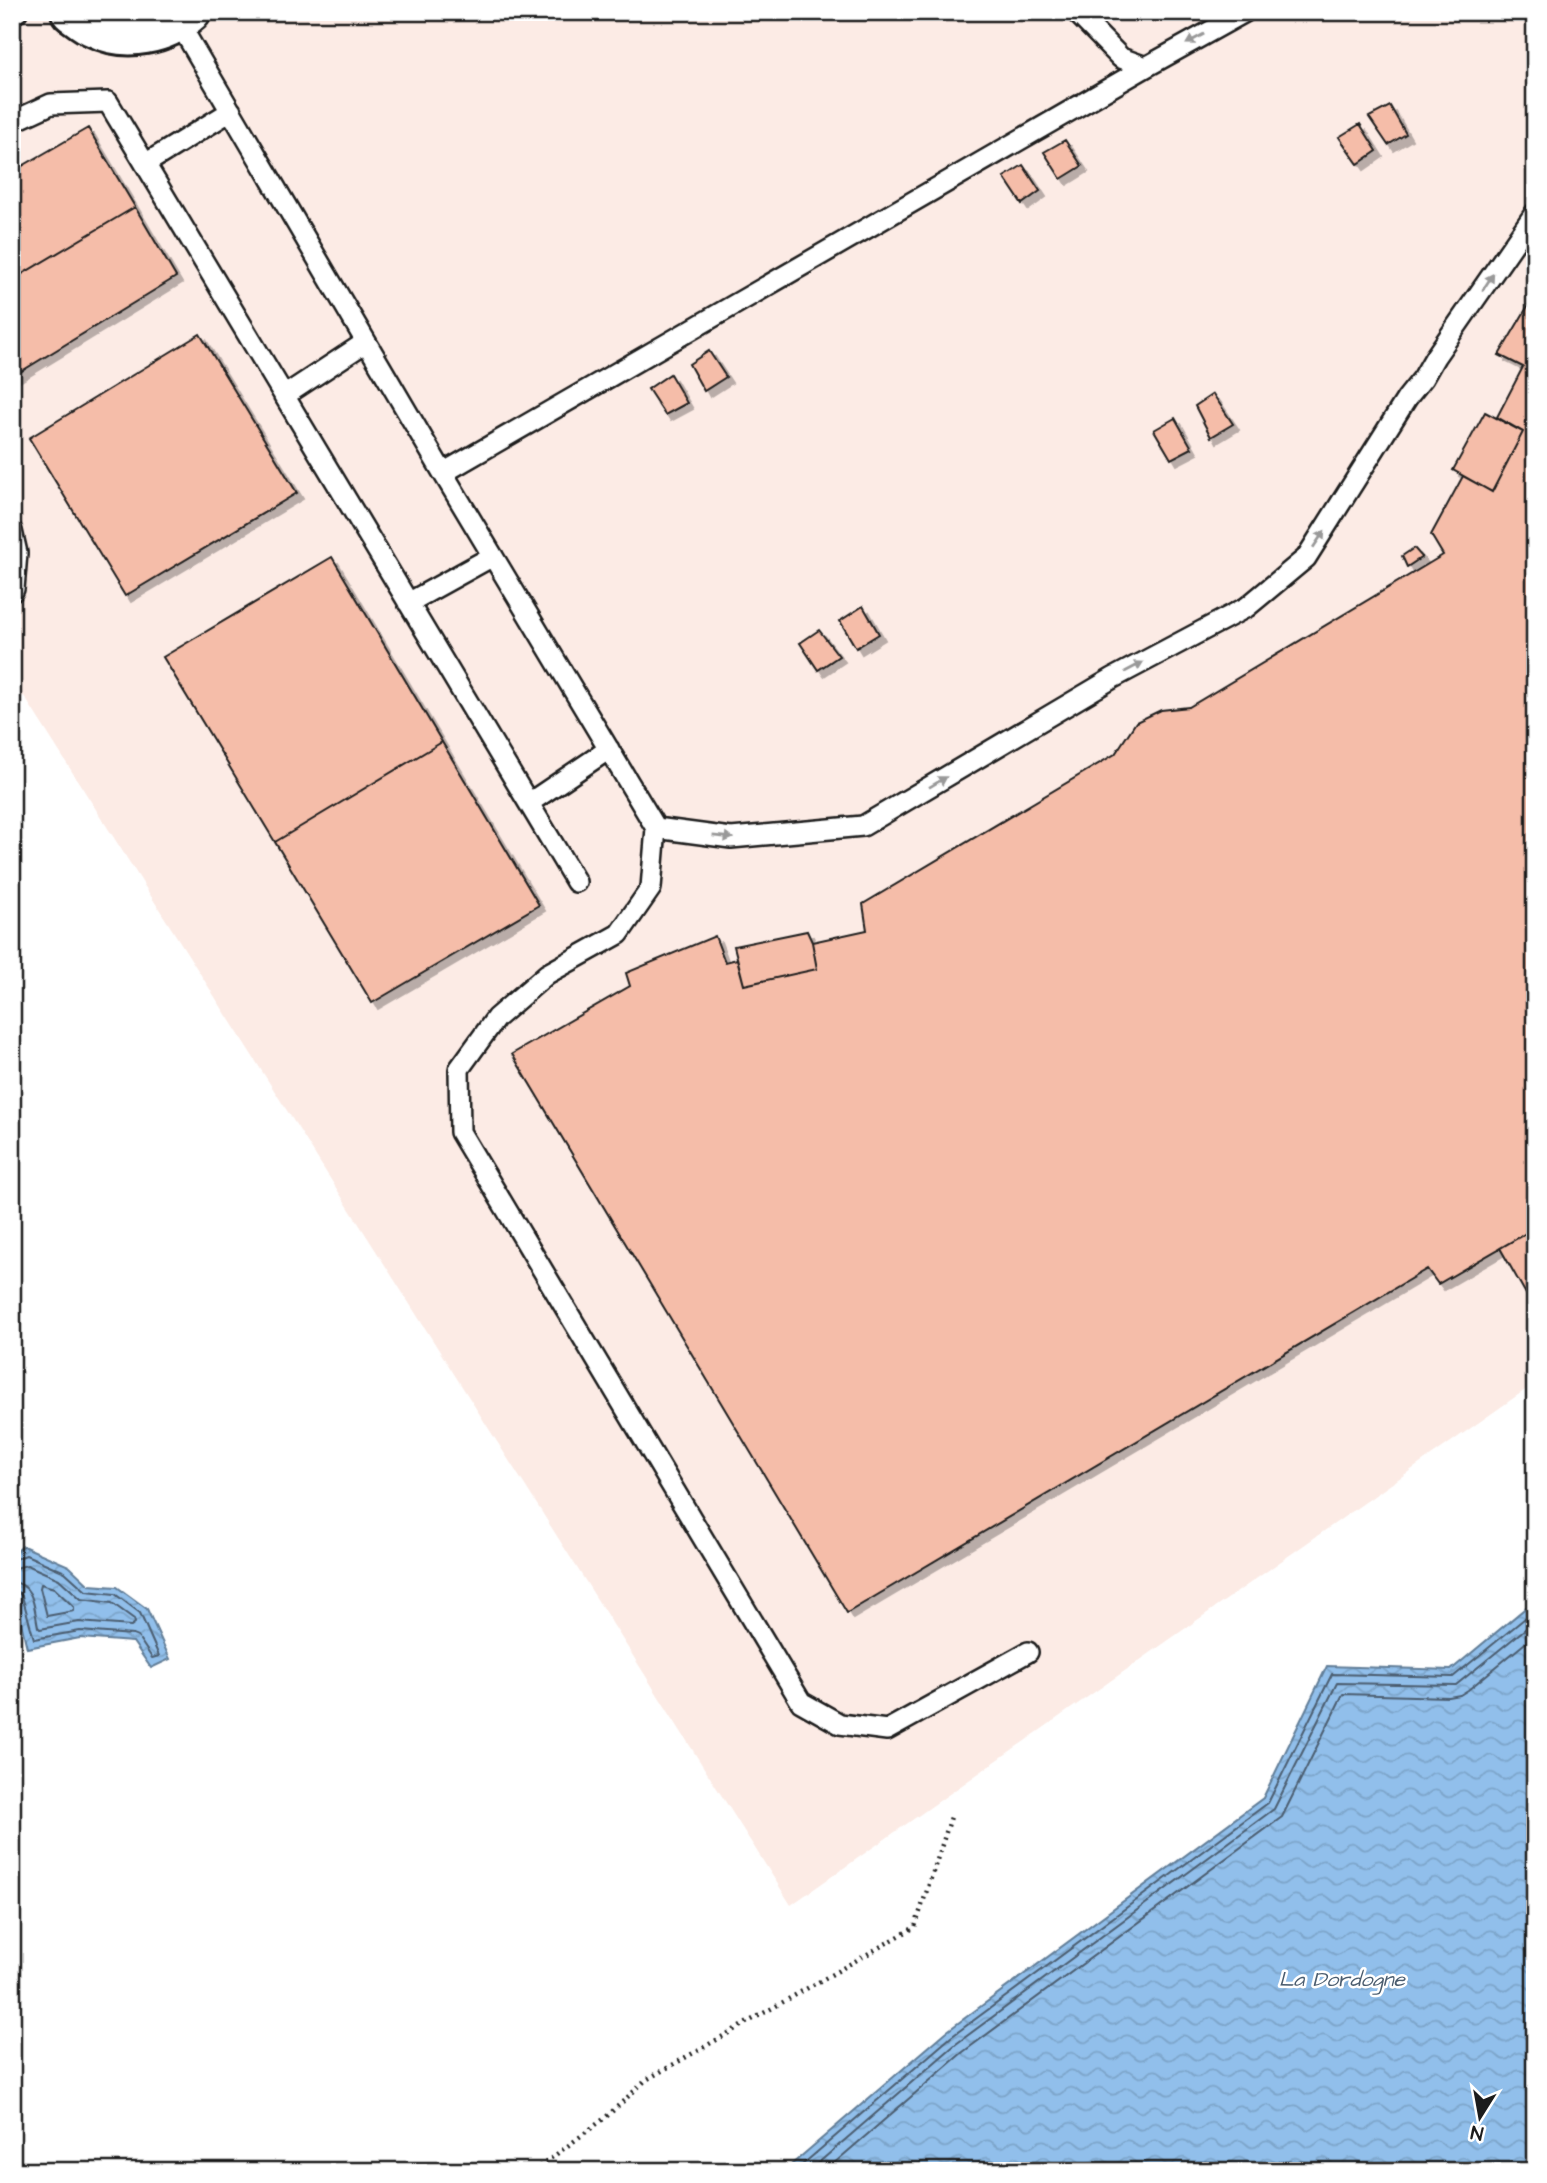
<svg xmlns="http://www.w3.org/2000/svg" width="1547" height="2183" font-family="'Architects Daughter',sans-serif">
<style>
.built{fill:#fcebe5}
.water{fill:url(#water-waves);stroke:#627e98;stroke-width:2}
.lines{fill:none;stroke-linecap:round;stroke-linejoin:round}
.shore{stroke:#4b5d6f;stroke-width:2}
.building{fill:#f5bda9;stroke:#1c1c1c;stroke-width:2;filter:url(#shadow)}
.service-casing{stroke:#1c1c1c;stroke-width:24}
.minor-casing{stroke:#1c1c1c;stroke-width:44}
.path{stroke:#1c1c1c;stroke-width:4.5;stroke-dasharray:2 5;stroke-linecap:butt}
.service{stroke:#fff;stroke-width:19}
.minor{stroke:#fff;stroke-width:38}
.oneway{fill:#999}
.labels{text-anchor:middle;stroke-width:5;stroke-linejoin:round;paint-order:stroke}
.water-label{font-size:21px;font-style:italic;fill:#4b5d6f;stroke:#fff}
</style>
<defs>
<pattern id="water-waves" width="16" height="10" patternUnits="userSpaceOnUse" patternTransform="scale(1.75)"><rect width="16" height="10" fill="#91bfeb"/><path d="M0 5q4-4 8 0t8 0" fill="none" stroke="#7ca4c9"/></pattern>
<filter id="shadow"><feDropShadow dx="6" dy="6" stdDeviation="0" flood-color="#0004"/></filter>
</defs>
<rect width="100%" height="100%" fill="#fff"/>
<filter id="ink" filterUnits="userSpaceOnUse"><feTurbulence type="fractalNoise" baseFrequency=".0143" numOctaves="2"/><feDisplacementMap in="SourceGraphic" scale="14" xChannelSelector="R" yChannelSelector="G"/><feConvolveMatrix kernelMatrix="1 2 1 2 8 2 1 2 1" color-interpolation-filters="sRGB"/></filter>
<g filter="url(#ink)">
<!-- built -->
<path class="built" d="M12,12H1535V1383L791,1905L24,696L12,701Z"/>
<!-- water -->
<path class="water" d="M23,1546L69,1566L89,1585L117,1587L147,1609L170,1659L151,1668L133,1642L80,1638L27,1648L12,1584V1555Z
M1535,1600V2171H784L946,2032L1263,1798L1327,1666L1451,1670Z"/>
<g class="lines">
<!-- shore -->
<path class="shore" d="M12,1560L26,1555L65,1572L86,1591L115,1594L140,1613L159,1656L152,1658L138,1637L133,1635L80,1631L34,1639L22,1596L18,1592L12,1591
M12,1569L27,1565L59,1579L81,1599L112,1603L134,1619L135,1623L131,1626L79,1622L40,1629L38,1627C34,1609 35,1584 12,1582
M41,1584L54,1588L74,1607V1611L47,1616L40,1588Z
M795,2171L951,2037L1268,1803L1332,1674L1453,1677L1535,1610
M809,2171L956,2044L1274,1809L1337,1683L1456,1685L1535,1621
M825,2171L963,2052L1282,1817L1343,1694L1449,1697L1460,1695L1468,1690L1535,1635"/>
</g>
<!-- building -->
<path class="building" d="M1390,106L1406,134L1388,145L1369,117Z
M1360,124L1377,151L1358,164L1339,137Z
M88,128L135,207L12,280V172Z
M1065,140L1082,166L1061,179L1044,152Z
M1023,165L1040,191L1022,204L1004,177Z
M135,207L176,277L12,377V280Z
M1535,294V1228L1438,1284L1427,1269L847,1613L512,1054L630,986L626,973L715,936L725,962L737,959L744,985L817,969L812,942L867,930L863,904L1115,754L1136,722L1161,710L1189,707L1443,555L1431,535L1463,476L1492,492L1523,432L1497,417L1523,367L1499,355Z
M200,334L297,493L125,596L29,438Z
M709,351L726,377L704,391L689,364Z
M670,374L687,403L665,415L648,389Z
M1213,394L1233,424L1211,437L1195,406Z
M1485,412L1523,432L1492,492L1453,470Z
M1175,418L1192,448L1171,459L1154,430Z
M1414,548L1422,557L1407,567L1402,556Z
M332,557L442,742L275,842L163,657Z
M863,606L879,634L856,648L840,621Z
M819,630L839,656L818,670L800,643Z
M442,742L539,905L372,1003L275,842Z
M807,931L812,942L817,969L744,985L734,946Z
M1535,1228V1310L1500,1248Z"/>
<g class="lines">
<defs>
<path id="service" d="M1076,12L1121,58L1146,67
M12,15L17,12
M179,23L443,473L656,828L651,888L619,934L547,974L496,1018L459,1069L460,1132L801,1702L840,1724L887,1730L1028,1652
M12,122L51,104L108,102L576,882
M145,164L231,111
M284,396L366,342
M443,473L1146,67L1245,12
M12,531L17,553L14,589L12,592
M408,603L493,556
M529,803L609,749
M656,828L731,838L863,826L1113,678L1247,607L1306,558L1407,398L1423,378L1435,357L1535,213"/>
<path id="minor" d="M71,12C78,17 86,24 94,27C126,43 165,35 191,12"/>
</defs>
<!-- service casing -->
<use href="#service" class="service-casing"/>
<!-- minor casing -->
<use href="#minor" class="minor-casing"/>
<!-- path -->
<path class="path" d="M534,2171L605,2118L646,2080L915,1927L952,1814"/>
<!-- service -->
<use href="#service" class="service"/>
<!-- minor -->
<use href="#minor" class="minor"/>
</g>
<!-- one-way arrows -->
<defs><path id="oneway-solid" d="M-6-.8H1V-3.2L6.5 0L1 3.2V.8H-6Z" transform="scale(1.75)"/></defs>
<g class="oneway">
<use href="#oneway-solid" transform="translate(1195 39) rotate(151)"/>
<use href="#oneway-solid" transform="translate(1488 282) rotate(-57)"/>
<use href="#oneway-solid" transform="translate(1319 539) rotate(-56)"/>
<use href="#oneway-solid" transform="translate(1134 667) rotate(-28)"/>
<use href="#oneway-solid" transform="translate(938 782) rotate(-31)"/>
<use href="#oneway-solid" transform="translate(723 837) rotate(6)"/>
</g>
</g>
<g class="labels">
<!-- water labels -->
<g class="water-label">
<text x="1342" y="1986">La Dordogne</text>
</g>
</g>
<!-- margin -->
<rect width="1547" height="2183" fill="none" stroke="#fff" stroke-width="42"/>
<rect x="21" y="21" width="1505" height="2141" fill="none" stroke="#1c1c1c" stroke-width="2.5" filter="url(#ink)"/>
<!-- north arrow -->
<g transform="translate(1480 2117) rotate(191)" stroke="#ffffff" stroke-width="5" paint-order="stroke">
<path d="M0-5L12 26L0 18L-12 26Z" fill="#1c1c1c"/>
<text y="-10" font-size="19" font-weight="bold" text-anchor="middle" fill="#1c1c1c">N</text>
</g>
</svg>
